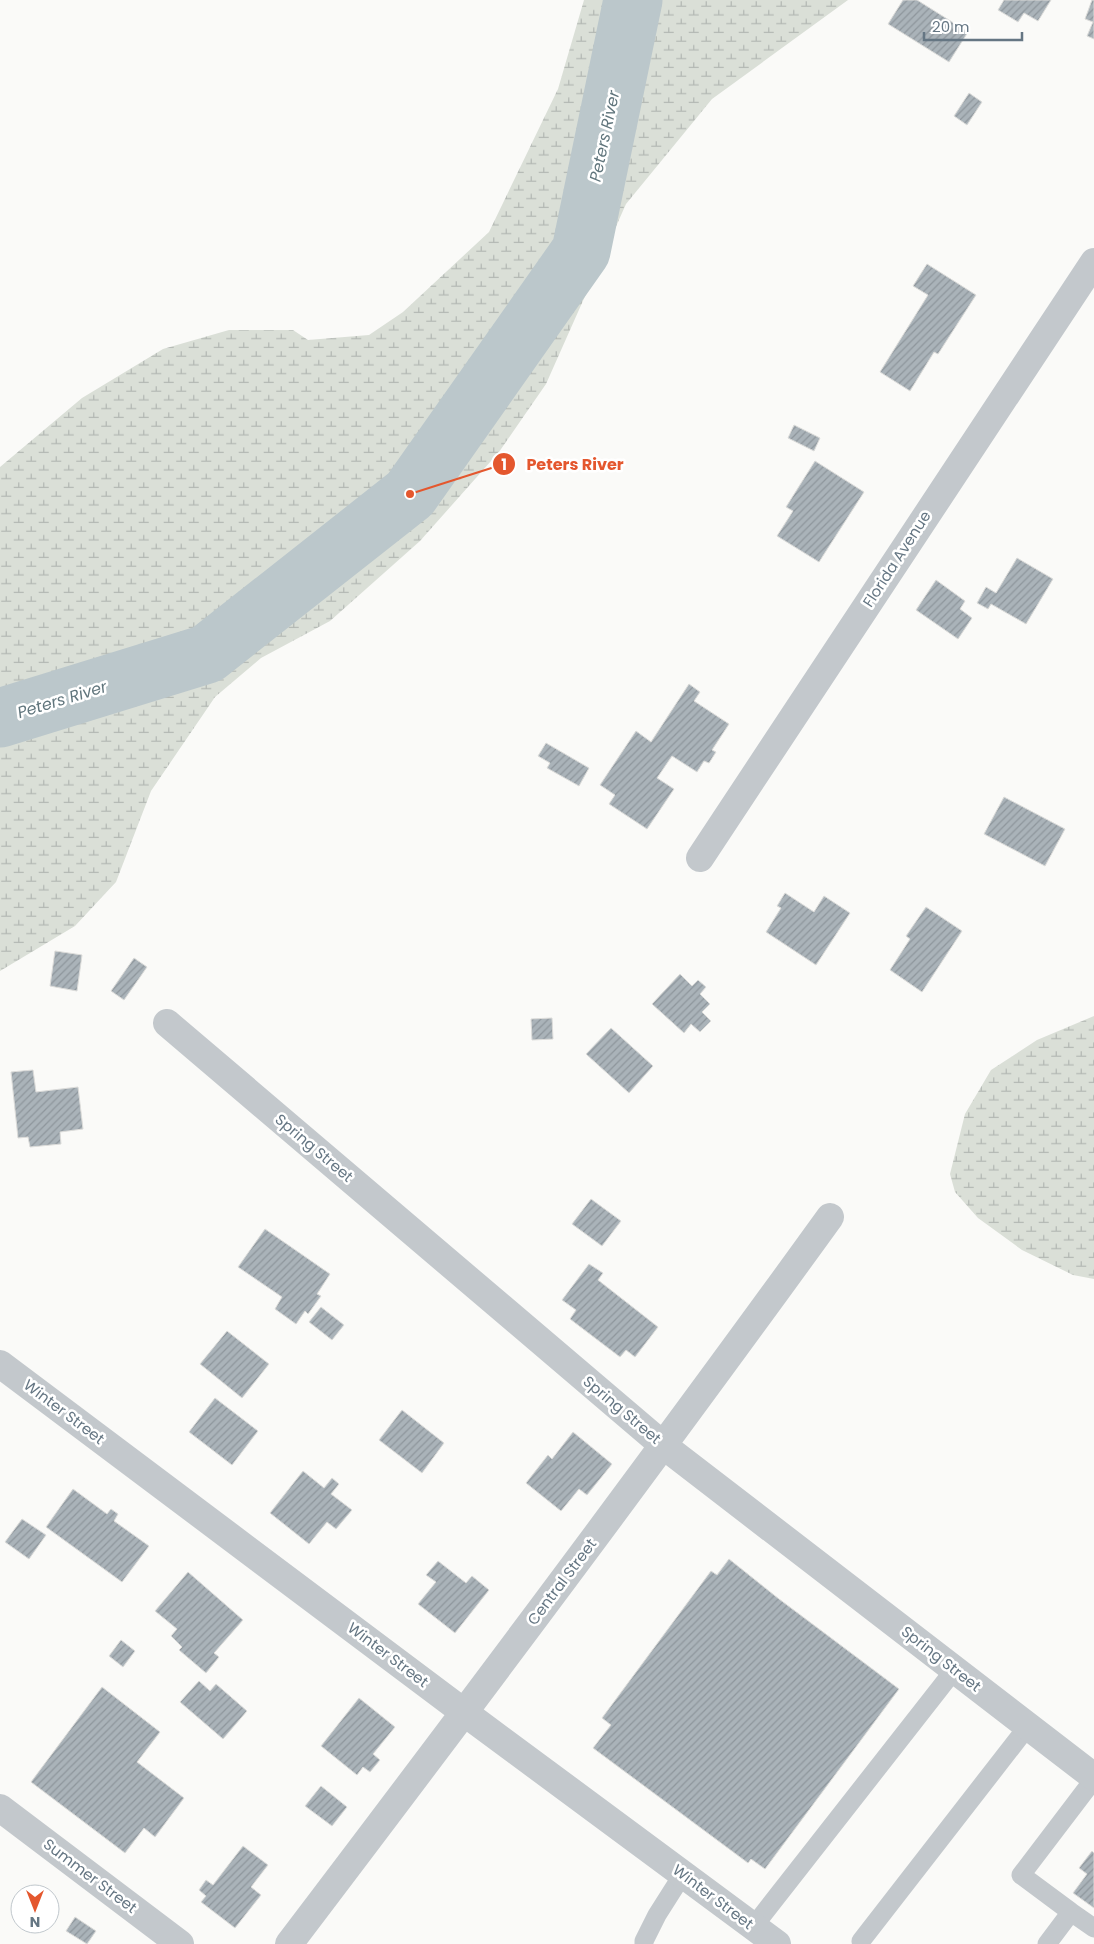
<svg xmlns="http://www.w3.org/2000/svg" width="1094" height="1944" font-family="Poppins,sans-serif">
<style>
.wetland{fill:url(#wetland-marsh)}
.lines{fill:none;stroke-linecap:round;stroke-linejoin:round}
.river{stroke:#bbc7cb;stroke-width:59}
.building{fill:url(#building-hatch);stroke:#dcdcda}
.lane{stroke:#c3c8cc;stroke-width:19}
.street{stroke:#c3c8cc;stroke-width:28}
.labels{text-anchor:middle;stroke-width:5;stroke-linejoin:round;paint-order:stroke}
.street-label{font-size:15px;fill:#657683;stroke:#fff}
.water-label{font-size:16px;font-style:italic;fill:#60757c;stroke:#fff}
.leader{fill:none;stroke:#e4572e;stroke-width:2}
.callout-dot{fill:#e4572e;stroke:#fff;stroke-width:2}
.mark-label{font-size:15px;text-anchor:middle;font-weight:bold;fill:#fff}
.callout-label{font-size:16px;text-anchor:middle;font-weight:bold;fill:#e4572e;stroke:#fff;stroke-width:5;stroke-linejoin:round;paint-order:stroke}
</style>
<defs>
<pattern id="wetland-marsh" width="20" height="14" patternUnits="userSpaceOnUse" patternTransform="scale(1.25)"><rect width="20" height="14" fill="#dadfd7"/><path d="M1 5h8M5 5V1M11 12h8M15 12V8" fill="none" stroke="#b4b9b4"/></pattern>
<pattern id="building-hatch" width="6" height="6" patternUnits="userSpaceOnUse" patternTransform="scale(1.25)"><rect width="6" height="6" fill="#aab3b9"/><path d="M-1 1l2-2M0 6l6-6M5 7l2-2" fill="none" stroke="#8e969c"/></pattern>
</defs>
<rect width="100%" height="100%" fill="#fafaf8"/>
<!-- wetland -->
<path class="wetland" d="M584,0H848L712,99L626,204L546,384L499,452L420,541L330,621L261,658L215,697L151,791L116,882L75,926L0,971V467L82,398L163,349L229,330H293L308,340L369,335L403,312L489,232L558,89Z
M1094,1016V1279L1073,1275L1022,1250L978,1218L955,1192L950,1174L965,1114L991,1070L1037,1040Z"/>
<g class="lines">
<!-- river -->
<path class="river" d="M0,718L207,654L410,494L581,251L633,0"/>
</g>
<!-- building -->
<path class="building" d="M903,0H917L968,32L949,62L888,24Z
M1004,0H1051L1038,21L1024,13L1018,22L998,10Z
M1092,0H1094V39L1087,36L1093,22L1085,19Z
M969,93L982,102L967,125L954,116Z
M927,264L976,295L938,354L934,352L910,391L880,372L928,295L913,286Z
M794,425L820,438L814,451L788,438Z
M815,461L864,492L819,562L777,536L793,511L786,507Z
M1017,558L1053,579L1026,624L991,604L988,609L977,603L986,587L996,593Z
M936,580L965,601L960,609L972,618L958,639L916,610Z
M689,684L700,692L694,701L729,724L712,750L716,752L709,763L704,761L697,772L672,756L657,778L674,789L647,829L609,804L615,795L600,785L636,731L651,742Z
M546,743L589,768L579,786L547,768L550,763L538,756Z
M1004,797L1065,829L1045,866L984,834Z
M785,893L814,912L824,896L850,913L816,965L766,932L781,908L777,906Z
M926,907L962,931L922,992L890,970L910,939L906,936Z
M55,951L82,955L77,991L50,986Z
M134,958L147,967L124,1000L111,991Z
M680,974L692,986L698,980L706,987L700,994L710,1004L702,1012L711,1021L700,1032L691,1024L684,1033L652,1004Z
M552,1018L553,1039L532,1040L531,1019Z
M611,1028L653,1066L629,1093L586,1054Z
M33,1070L36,1092L78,1087L83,1129L60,1132L61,1144L30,1147L28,1137L18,1138L11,1072Z
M591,1199L621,1221L602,1246L572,1224Z
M265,1229L330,1274L317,1294L321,1296L308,1314L305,1311L296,1324L275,1309L282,1297L238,1267Z
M589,1264L603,1273L598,1280L658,1327L635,1357L626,1350L620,1357L570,1319L576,1310L562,1300Z
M321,1307L344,1325L332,1340L309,1322Z
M227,1331L269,1364L242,1398L200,1364Z
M215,1398L258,1431L232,1465L189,1432Z
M402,1410L444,1443L422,1473L379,1440Z
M573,1432L612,1464L587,1495L579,1489L561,1511L526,1483L548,1455L552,1459Z
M303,1471L324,1488L332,1478L339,1484L331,1494L352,1510L336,1529L327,1522L309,1544L270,1513Z
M73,1489L107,1514L111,1509L118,1514L114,1521L149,1546L122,1582L46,1527Z
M22,1519L46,1535L29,1559L5,1542Z
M729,1559L779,1599L899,1689L765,1869L751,1859L748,1863L593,1748L611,1725L602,1718L711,1571L717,1575Z
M438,1561L466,1583L472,1576L489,1590L455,1633L418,1604L436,1582L426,1575Z
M188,1572L243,1620L214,1653L219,1657L206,1673L179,1650L182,1647L171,1636L177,1629L155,1611Z
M121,1640L135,1651L123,1667L109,1656Z
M199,1681L210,1691L216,1684L247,1711L223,1739L180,1702Z
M102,1687L160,1732L137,1762L184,1798L155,1837L144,1828L125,1853L31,1782Z
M359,1698L395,1727L373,1754L380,1760L370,1772L363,1767L357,1775L321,1746Z
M321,1786L347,1807L332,1826L305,1806Z
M243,1846L268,1865L251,1887L261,1895L235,1928L201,1902L206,1896L199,1890L206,1880L213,1885Z
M1092,1851L1094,1853V1908L1073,1893L1087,1874L1079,1868Z
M75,1917L96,1931L87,1944L66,1931Z"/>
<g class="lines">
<!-- lane -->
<path class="lane" d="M1071,1912L1094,1928
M753,1927L955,1669
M861,1941L1028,1726
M644,1944V1941L657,1915L683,1874
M1047,1944L1071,1912L1021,1875L1094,1779"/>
<!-- street -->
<path class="street" d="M700,858L1094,262
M167,1023L664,1446L1094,1777
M0,1364L465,1713L777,1944
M0,1808L180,1944
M289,1944C472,1703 653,1462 830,1217"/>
</g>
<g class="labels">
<!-- street labels -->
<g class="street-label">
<text transform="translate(897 559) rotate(-57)" y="5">Florida Avenue</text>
<text transform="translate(314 1148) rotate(40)" y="5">Spring Street</text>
<text transform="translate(622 1410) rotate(40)" y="5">Spring Street</text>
<text transform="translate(64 1412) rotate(37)" y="5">Winter Street</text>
<text transform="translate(562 1582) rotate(-53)" y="5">Central Street</text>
<text transform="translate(388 1655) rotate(37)" y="5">Winter Street</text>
<text transform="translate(941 1659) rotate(38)" y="5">Spring Street</text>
<text transform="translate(90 1876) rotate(37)" y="5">Summer Street</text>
<text transform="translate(713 1897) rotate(37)" y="5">Winter Street</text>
</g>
<!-- water labels -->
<g class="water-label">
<text transform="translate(604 136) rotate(-78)" y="6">Peters River</text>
<text transform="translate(62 699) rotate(-17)" y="6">Peters River</text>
</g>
</g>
<!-- callouts -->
<path class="leader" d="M410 494L504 464"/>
<g class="callout-dot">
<circle cx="410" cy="494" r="5"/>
<circle cx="504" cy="464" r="12"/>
</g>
<g class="mark-label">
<text x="504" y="470">1</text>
</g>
<g class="callout-label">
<text x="575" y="470">Peters River</text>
</g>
<!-- north arrow -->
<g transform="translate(35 1909) rotate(180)"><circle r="24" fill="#ffffff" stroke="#c1c8cd"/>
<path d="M0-4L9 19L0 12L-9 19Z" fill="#e4572e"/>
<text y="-8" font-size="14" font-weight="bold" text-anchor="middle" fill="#657683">N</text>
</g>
<!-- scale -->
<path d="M924 32v8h98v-8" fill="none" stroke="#657683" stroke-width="2.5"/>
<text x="932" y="32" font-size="15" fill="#657683" stroke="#ffffff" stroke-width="4" paint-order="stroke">20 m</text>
</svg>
